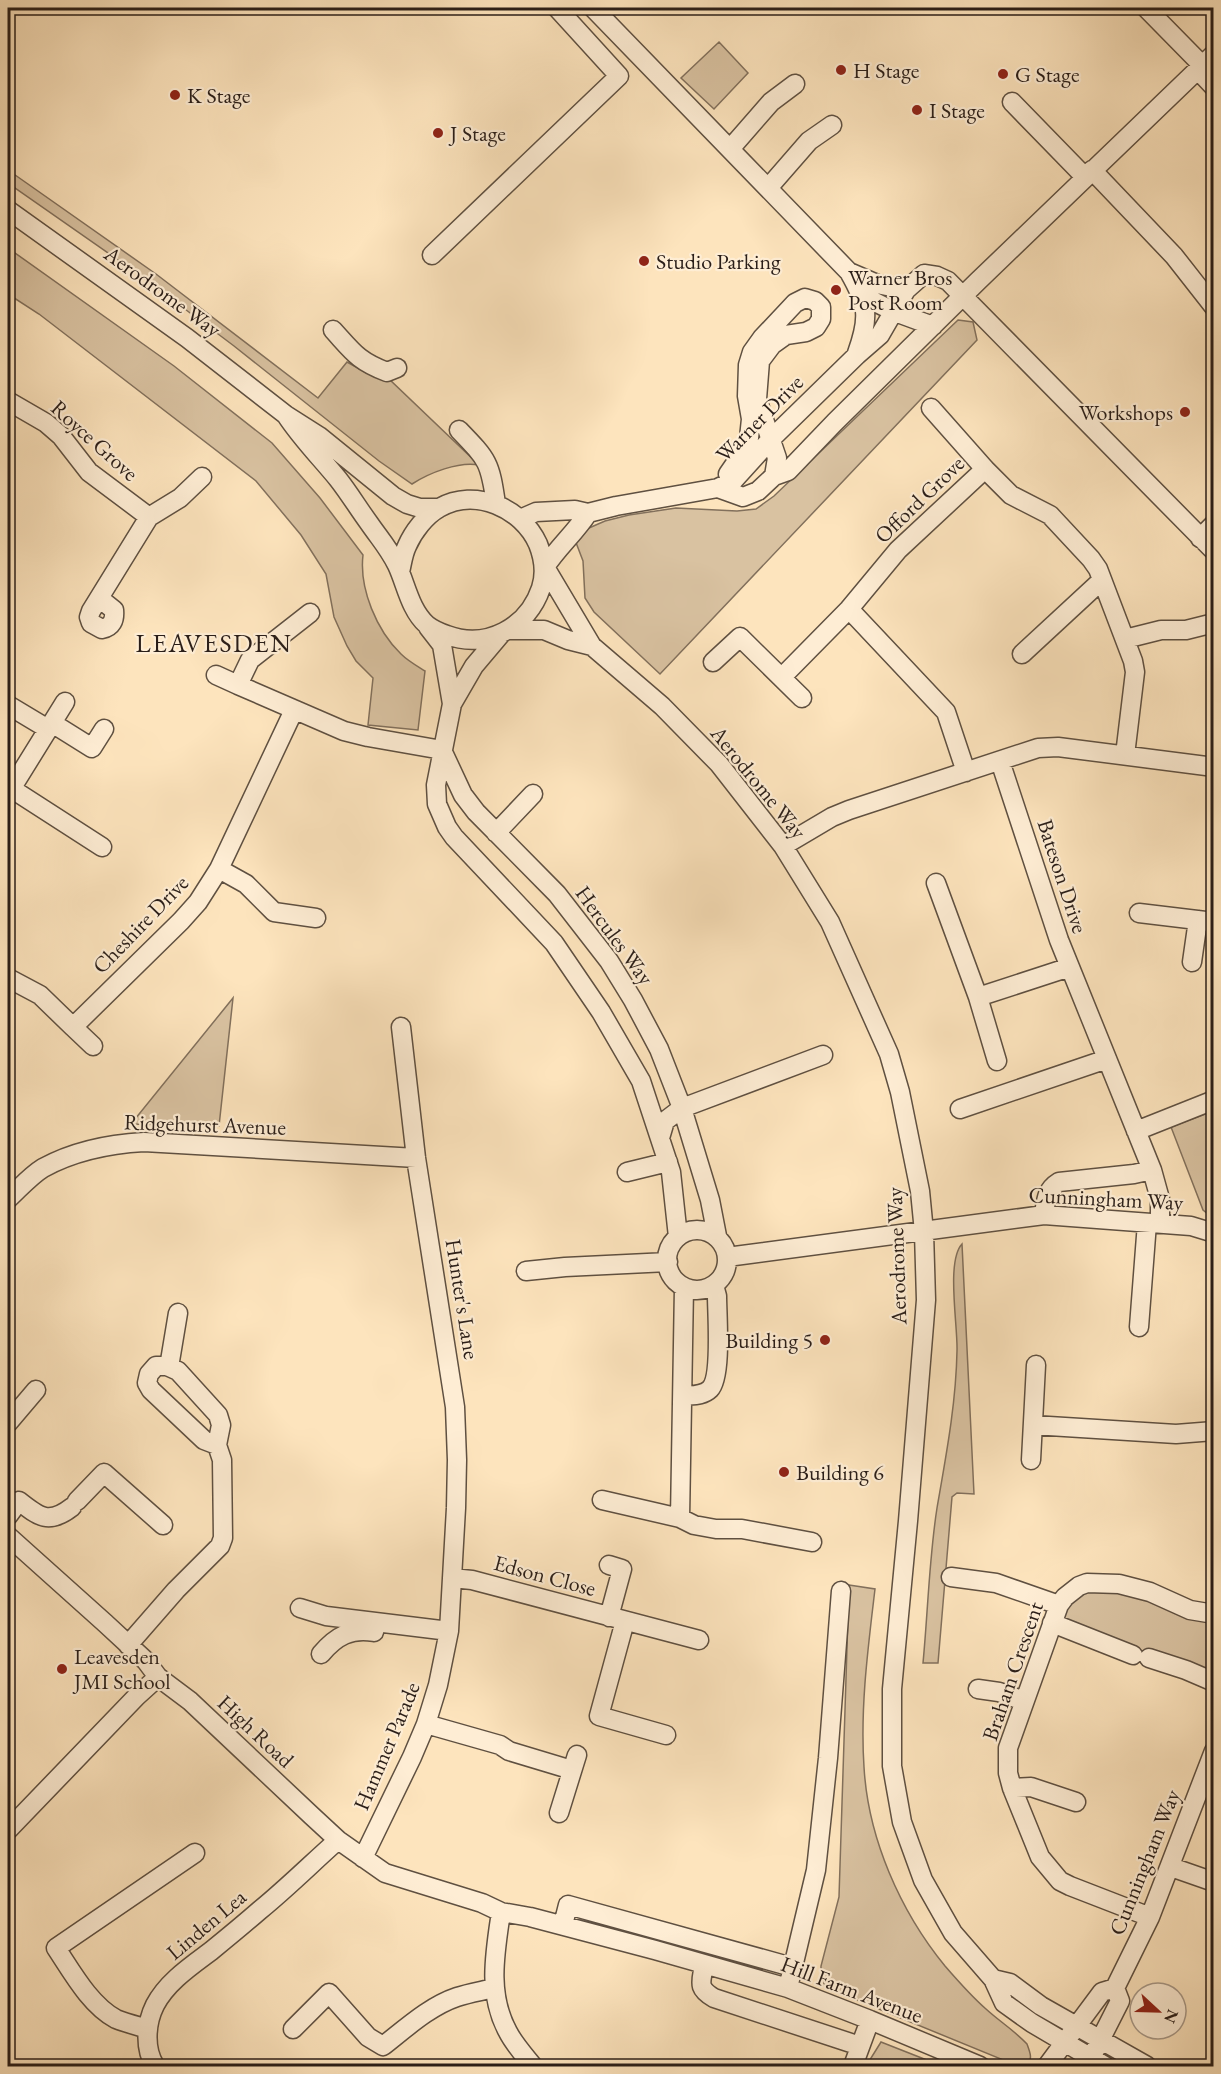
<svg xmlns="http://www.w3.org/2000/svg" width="1221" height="2074" font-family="'EB Garamond',serif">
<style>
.green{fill:#d9c2a1;stroke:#82705c;stroke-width:1.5}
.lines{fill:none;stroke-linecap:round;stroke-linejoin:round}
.minor-casing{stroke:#5f5041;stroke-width:21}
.minor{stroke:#feedd4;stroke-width:18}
.poi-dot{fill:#8f2418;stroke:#feedd4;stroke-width:2}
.labels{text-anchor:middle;stroke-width:4.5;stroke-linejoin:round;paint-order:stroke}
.poi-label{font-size:22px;fill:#2a1e18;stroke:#feedd4;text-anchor:start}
.street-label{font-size:22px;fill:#2a1e18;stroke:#feedd4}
.quarter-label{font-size:26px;letter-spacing:1.5px;fill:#2a1e18;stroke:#feedd4}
</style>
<rect width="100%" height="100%" fill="#fde4bd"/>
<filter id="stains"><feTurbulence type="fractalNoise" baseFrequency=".00333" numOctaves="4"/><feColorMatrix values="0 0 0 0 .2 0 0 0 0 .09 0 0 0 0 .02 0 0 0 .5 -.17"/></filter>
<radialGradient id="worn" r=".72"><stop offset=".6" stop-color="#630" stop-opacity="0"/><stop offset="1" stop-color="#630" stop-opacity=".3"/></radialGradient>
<!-- green -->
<path class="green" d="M719,42L748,73L714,109L681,78Z
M8,170L156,274L318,398L347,362L365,372L390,380L479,465C459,461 429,473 412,484L379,461L234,346L141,276L8,183Z
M8,248L174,366L272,443L320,498L363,555C359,589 377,631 401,654C408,661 417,666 425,671L418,730L368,725L373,678L356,661L347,646L334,617L326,574L301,535L256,481L39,314L8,294Z
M958,320L973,322L977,340L660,674L594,612L585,598L583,561L575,540L589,528L605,521L629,515L676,508L737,511L756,509L774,496Z
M233,998L219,1126L131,1124Z
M1213,1111V1218L1203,1210L1171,1127Z
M962,1244L974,1494L957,1493L952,1497L938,1663H923C928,1611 929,1559 937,1508C946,1456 956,1404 957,1351C958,1326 946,1261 962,1244Z
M849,1585L875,1589C868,1648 860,1708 864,1767C868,1838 900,1911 945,1966C958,1981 971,1996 986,2009C999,2021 1015,2031 1027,2044C1030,2052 1033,2059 1027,2066H1018L825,1987L821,1974V1966L839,1897Z
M1084,1591L1132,1592L1213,1621V1678L1101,1638L1060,1621L1067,1603Z
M881,2042L942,2066H866Z"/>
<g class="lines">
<defs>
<path id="minor" d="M593,8L849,272C868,305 870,317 857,353
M1146,8L1202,65
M1198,70L1214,87
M1012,102L1085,177
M730,149L771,102L795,84
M1092,170L1174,256L1214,307
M768,188L809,141L832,125
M8,210L187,338L286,415L319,436L393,496L407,504L420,508H438
M432,255L619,76L557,8
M849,272L877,284L906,290L924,274L937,276L948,281L1214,551
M863,296L895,312L933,326
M333,330C353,352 358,361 387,372L397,368
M8,401L46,423L61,436L89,472L149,517
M931,408L985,469L1011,495L1050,515L1091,559L1098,569L1133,661L1135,672L1125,755
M286,415C301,438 320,457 338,479C349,493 358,508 369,523C380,539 388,547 397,565C406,584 410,610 427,625C432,629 441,633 447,635C487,650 528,627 541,588C546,573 544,559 538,544C522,508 475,487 439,508C426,515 413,532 407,546C403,554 402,564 400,572
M459,430C488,460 490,462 496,504
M728,474L739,458L749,438L751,419L747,396L748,365L752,352L762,338L795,303L805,298L815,301L821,307V319L816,327L806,332L786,335L772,345L760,361L757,399L777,458L774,476
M718,488L743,497L758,491L774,476L788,471L835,422L978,281L1214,54
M520,519L536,512L575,510L588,513L616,506L718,488L734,480L771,439L857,355L880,335L906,290
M1200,538L1214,524
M545,567L592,646L662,706L719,764L783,846L830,922L889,1054L900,1092L920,1191L924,1232L926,1300L908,1521L892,1689V1766L902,1822L923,1880L953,1933L993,1979L1004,2003L1032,2023L1105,2066
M545,567C558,547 575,533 588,513
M99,598L114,610C115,620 112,627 102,629L91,623L89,617L91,611L149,517L180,498L202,477
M849,609L946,712L966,772
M310,613L250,660L238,685L344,731L368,737L442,750
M428,627L442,645L452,704
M508,630H544L568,640L592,646
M501,634L474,666L452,704L436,785L437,804L447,827L454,837L554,943L601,1012L641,1081L671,1172L678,1237
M1125,639L1161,630H1186L1214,623
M1022,654L1102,580
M713,662L740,637L802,698
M216,675L238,685
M782,677L849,609L898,550L985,469
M8,705L48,729
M52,723L92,748L104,729
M442,750L463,795L476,812L557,894L609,961L633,1000L659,1049L682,1108L710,1200L717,1236
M1000,761L1059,940L1152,1170L1160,1199V1224
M12,789L102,847
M8,794L65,702
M496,833L533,794
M783,846L832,817L849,810L1038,748L1058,747L1214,767
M219,869L246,884L274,912L316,918
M936,883L978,997L997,1061
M1139,913L1214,922
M1192,962L1198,920
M8,978L40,995L73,1027L181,921L198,902L219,869L294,710
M978,997L1070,967
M73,1027L93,1046
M960,1109L1107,1059
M1136,1131L1214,1100
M660,1138L665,1121L682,1108L823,1055
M627,1172L668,1162
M8,1199C19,1189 30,1176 43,1168C74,1151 108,1144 144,1142L416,1158
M1044,1215C1046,1200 1046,1190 1059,1182L1134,1174L1152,1170
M667 1260a30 30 0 1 1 60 0a30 30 0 1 1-60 0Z
M727,1257L1044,1215L1191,1226L1214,1233
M526,1271L565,1267L668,1262
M1139,1327L1147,1223
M169,1367L178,1313
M683,1396C692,1395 703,1396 710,1389C722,1377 717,1314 717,1296L714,1285
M8,1423L36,1390
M1033,1425L1176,1434L1214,1431
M1031,1460L1036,1365
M602,1500L680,1518L694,1525L716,1529H742L812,1542
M77,1501L104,1473L163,1525
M8,1516L19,1501C39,1517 49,1525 72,1507
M680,1518L684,1287
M8,1536L105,1623L146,1661L158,1677L190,1701L312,1816L338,1840L385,1873L482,1903L501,1912L530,1917L655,1950L788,1988L870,2020L980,2066
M609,1565L622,1569L609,1617
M951,1577L996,1583L1059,1605
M452,1578L472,1580L699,1640
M300,1608L326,1616L449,1631
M625,1621L599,1716L666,1735
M1052,1623L1133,1655
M128,1645L176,1590L220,1546L223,1538L222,1460L217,1445L221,1425L218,1415L178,1371L167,1366H156L149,1374L147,1383L151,1390L204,1440L217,1445
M321,1654C336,1636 351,1628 374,1632
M1149,1658L1186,1670L1214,1682
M978,1689L999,1692L1024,1701
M426,1724L500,1745L509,1751L572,1770
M1012,1788L1031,1787L1076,1802
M559,1813L577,1755
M8,1830L137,1696L158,1677
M363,1858L412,1757L426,1724L438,1685L449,1631L456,1508L457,1460L455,1407L416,1158L401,1027
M1171,1867L1214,1882
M501,1912C495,1953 487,1994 508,2032C514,2044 525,2056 533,2066
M1150,1917L1070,1886L1060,1881L1040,1857L1012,1788L1008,1773V1748L1059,1605L1065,1597L1079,1586L1087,1583L1119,1584L1150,1592L1190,1610L1214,1614
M563,1925L568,1905L792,1967
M704,1965C701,1983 697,1988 714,1998L860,2046
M993,1979L1010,1983L1041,2006L1147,2066
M788,1988L816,1870L828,1758L841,1591
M148,2029C138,2026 126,2023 116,2019C90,2005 72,1972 56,1948L195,1853
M293,2029L329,1993L368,2037L383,2046C406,2028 430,2006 457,1997C469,1993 482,1991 494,1988
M155,2066C144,2048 146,2023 155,2005C167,1982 191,1966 211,1951C227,1938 244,1924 260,1910C287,1888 312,1863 338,1840
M853,2066L870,2020
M1047,2066L1102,1992L1115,1988
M1087,2066L1120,2001L1115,1988L1150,1917L1214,1751"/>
</defs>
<!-- minor casing -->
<use href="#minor" class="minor-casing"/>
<!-- minor -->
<use href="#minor" class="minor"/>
</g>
<!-- markers -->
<g class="poi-dot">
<circle cx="841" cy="70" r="6"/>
<circle cx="1003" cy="74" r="6"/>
<circle cx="175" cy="95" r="6"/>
<circle cx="917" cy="110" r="6"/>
<circle cx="438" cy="133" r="6"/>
<circle cx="644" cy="261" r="6"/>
<circle cx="836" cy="290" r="6"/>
<circle cx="1185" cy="412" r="6"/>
<circle cx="825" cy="1340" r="6"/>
<circle cx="784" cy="1472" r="6"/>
<circle cx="62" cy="1669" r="6"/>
</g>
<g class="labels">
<!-- poi labels -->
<g class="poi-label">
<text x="853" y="78">H Stage</text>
<text x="1015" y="82">G Stage</text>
<text x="187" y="103">K Stage</text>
<text x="929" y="118">I Stage</text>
<text x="450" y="141">J Stage</text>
<text x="656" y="269">Studio Parking</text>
<text x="848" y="285">Warner Bros<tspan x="848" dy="25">Post Room</tspan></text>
<text x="1173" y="420" text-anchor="end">Workshops</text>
<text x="813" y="1348" text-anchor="end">Building 5</text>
<text x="796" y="1480">Building 6</text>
<text x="74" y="1664">Leavesden<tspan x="74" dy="25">JMI School</tspan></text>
</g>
<!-- street labels -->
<g class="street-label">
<text transform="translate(163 291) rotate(36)" y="8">Aerodrome Way</text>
<text transform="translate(759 418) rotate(-45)" y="8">Warner Drive</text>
<text transform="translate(95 440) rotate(42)" y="8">Royce Grove</text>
<text transform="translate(919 499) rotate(-44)" y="8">Offord Grove</text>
<text transform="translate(759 782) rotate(51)" y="8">Aerodrome Way</text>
<text transform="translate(1063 876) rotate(72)" y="8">Bateson Drive</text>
<text transform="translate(140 924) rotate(-46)" y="8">Cheshire Drive</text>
<text transform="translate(615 935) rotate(54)" y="8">Hercules Way</text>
<text transform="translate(205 1124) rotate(2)" y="8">Ridgehurst Avenue</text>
<text transform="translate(1106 1198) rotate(3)" y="8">Cunningham Way</text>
<text transform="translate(896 1256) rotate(-92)" y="8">Aerodrome Way</text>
<text transform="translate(463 1299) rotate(81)" y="8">Hunter's Lane</text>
<text transform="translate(545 1575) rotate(15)" y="8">Edson Close</text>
<text transform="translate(1012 1671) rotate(-71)" y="8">Braham Crescent</text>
<text transform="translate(256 1731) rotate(43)" y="8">High Road</text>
<text transform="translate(386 1746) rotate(-67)" y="8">Hammer Parade</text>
<text transform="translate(1144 1862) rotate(-68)" y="8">Cunningham Way</text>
<text transform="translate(206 1924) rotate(-40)" y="8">Linden Lea</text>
<text transform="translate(852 1989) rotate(21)" y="8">Hill Farm Avenue</text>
</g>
<!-- quarter labels -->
<g class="quarter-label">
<text x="214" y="652">LEAVESDEN</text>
</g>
</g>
<!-- margin -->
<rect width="1221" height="2074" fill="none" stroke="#fde4bd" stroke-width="30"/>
<rect x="9" y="9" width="1203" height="2056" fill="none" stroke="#2a1e18" stroke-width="3"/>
<rect x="15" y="15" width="1191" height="2044" fill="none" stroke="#2a1e18" stroke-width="1.5"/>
<!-- north arrow -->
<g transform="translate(1158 2011) rotate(112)"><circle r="28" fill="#feedd4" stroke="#a99a89" stroke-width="1.5"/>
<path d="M0-4.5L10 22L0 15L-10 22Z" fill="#8f2418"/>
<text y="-9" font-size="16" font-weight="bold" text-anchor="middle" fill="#2a1e18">N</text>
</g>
<rect width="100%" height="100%" filter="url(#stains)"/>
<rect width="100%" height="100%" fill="url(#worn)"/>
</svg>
